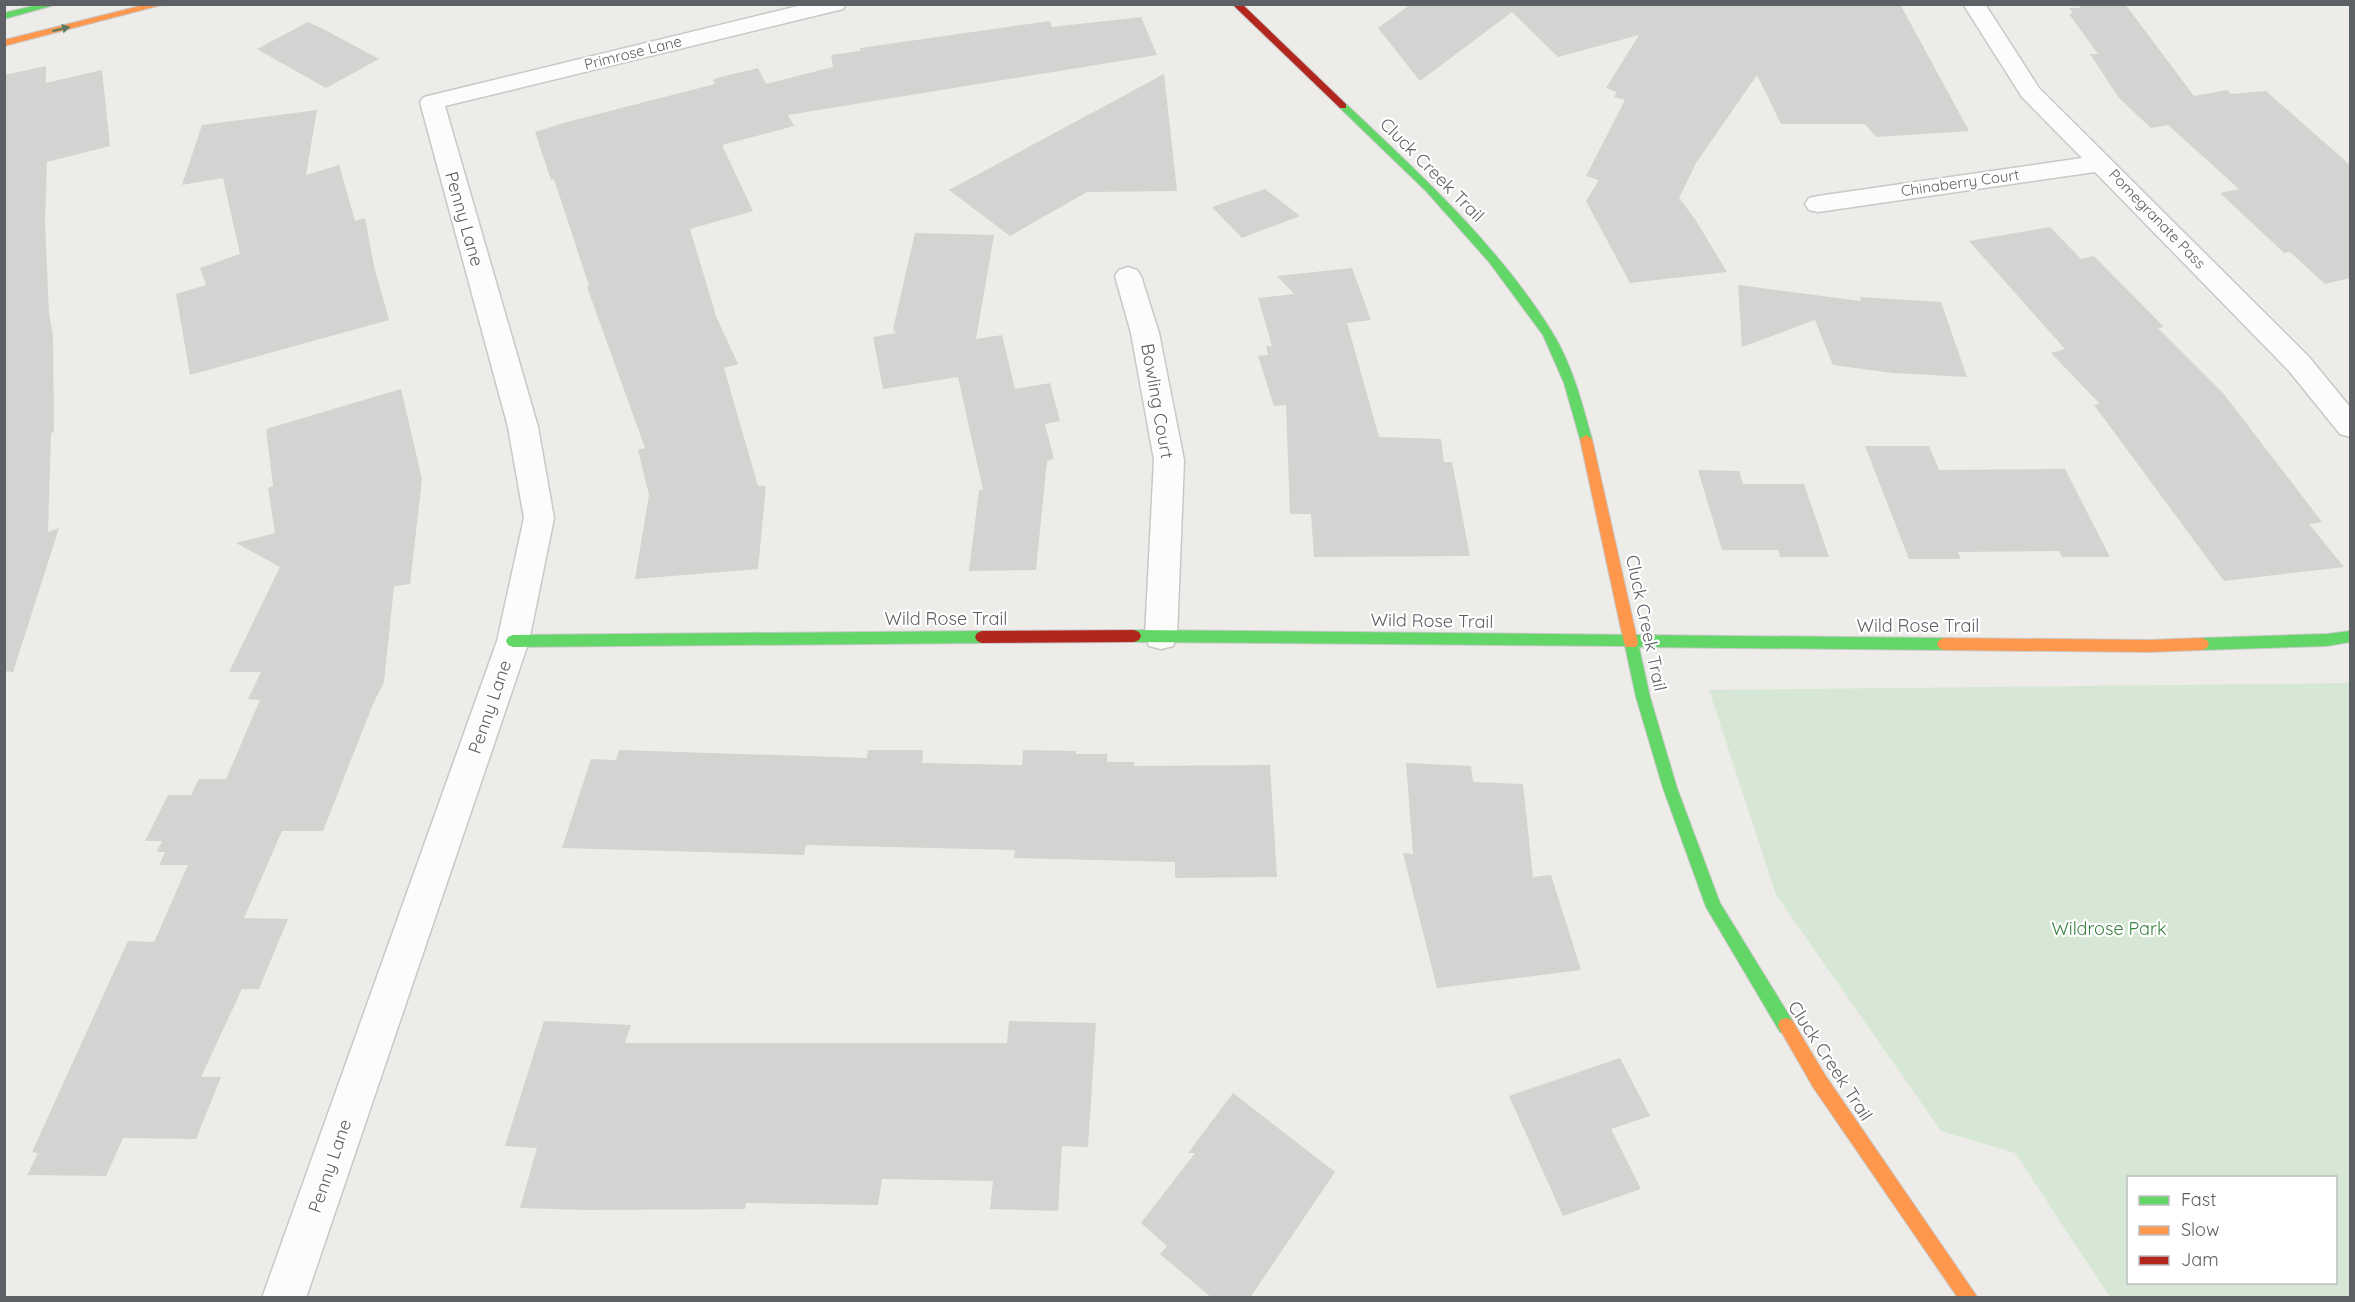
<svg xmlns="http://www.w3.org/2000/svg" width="2355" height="1302" font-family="Quicksand,sans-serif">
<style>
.green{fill:#d6e8d5;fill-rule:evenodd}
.building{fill:#d3d3d1}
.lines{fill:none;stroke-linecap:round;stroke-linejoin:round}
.street-casing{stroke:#c9c8c8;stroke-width:3}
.fast-casing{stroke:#c8c8c8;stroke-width:2}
.slow-casing{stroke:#c8c8c8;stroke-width:2}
.jam-casing{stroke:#c8c8c8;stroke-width:2}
.street{fill:#fcfcfc;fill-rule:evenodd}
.fast{fill:#63d668;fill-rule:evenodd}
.slow{fill:#ff974d;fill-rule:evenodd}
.jam{fill:#b3261e;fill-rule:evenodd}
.oneway{fill:#5e7866}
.labels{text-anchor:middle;stroke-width:4.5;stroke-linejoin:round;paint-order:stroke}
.far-street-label{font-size:15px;fill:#5d6065;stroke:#fff}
.street-label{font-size:18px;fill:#5d6065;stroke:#fff}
.park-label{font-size:18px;fill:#3a803f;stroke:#fff}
</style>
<rect width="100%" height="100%" fill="#edece8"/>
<!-- green -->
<path class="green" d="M2350,683V1297H2110L2015,1153L1941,1131L1776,895L1709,690ZM2128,1178H2336V1282H2128Z"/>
<!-- building -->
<path class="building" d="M1411,4H1900L1969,131L1876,137L1865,124H1781L1757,75L1696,163L1679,198L1695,219L1727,272L1630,283L1586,201L1599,180L1586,176L1625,100L1614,97L1617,92L1606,88L1639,35L1558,57L1512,12L1420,81L1378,28Z
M2078,4H2125L2194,96L2227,90L2231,94L2266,91L2350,165V278L2325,284L2290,252L2284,253L2220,193L2239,189L2168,125L2151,128L2119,98L2090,54H2098L2069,14H2073L2069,8H2080Z
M1141,17L1157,55L788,115L794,126L722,145L753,211L690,229L716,316L738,364L724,368L758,486H766L758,569L635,579L649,495L638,450L645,448L587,287L589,286L554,179L551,180L535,132L567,122L715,84L713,79L758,68L766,84L833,67L831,55L861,51L860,48L1050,21L1052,27Z
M308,22L325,30L379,59L326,88L257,49Z
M46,66V83L102,70L110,146L47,162L45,222L49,313L53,336L54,432L51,433L48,532L59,528L13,672L4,671V75Z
M1164,74L1177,191L1087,192L1010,236L949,190Z
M317,110L306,175L339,165L355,221L365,218L374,266L389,320L190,375L176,294L206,285L200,268L240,254L223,178L182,185L202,125Z
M1265,189L1300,216L1242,238L1212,207Z
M2050,227L2081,259L2094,256L2164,327L2158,328L2223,393L2322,522L2309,524L2344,567L2224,581L2094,405L2100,404L2051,353L2065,349L1969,241Z
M915,233L994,235L976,339L1002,335L1015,389L1050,383L1060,421L1045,424L1054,459L1047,461L1036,570L969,571L979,490H983L958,377L883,389L873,337L896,333L893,329Z
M1352,268L1371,320L1347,323L1379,437L1441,439L1444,462H1452L1470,556L1314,557L1311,514H1290L1286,405L1274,406L1258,356L1268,355L1266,346H1272L1258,298L1294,294L1277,276Z
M1738,285L1861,301L1860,297L1941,302L1967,377L1893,373L1833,365L1815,320L1742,347Z
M401,389L422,479L410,584L394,586L384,682L373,704L323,831H282L244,918L288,919L259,989H242L201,1077H221L196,1139L123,1138L106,1176L27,1175L38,1153L32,1152L128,941L154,942L188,865H159L165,852H157L162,841H145L168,795H191L199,779H226L260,700L248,699L261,672H229L280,567L236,543L275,533L268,488L273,486L266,429Z
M1865,446H1929L1939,470L2065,469L2110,557H2062L2059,551L1958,552L1961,559H1909Z
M1698,470L1739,471L1743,484H1804L1829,557H1780L1778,550H1722Z
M619,750L867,758L868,750H923L922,763L1022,765L1023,750L1076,751V754H1107V762H1134V766L1270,765L1277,877L1175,878V862L1014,858L1015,850L806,845L804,855L562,848L591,759L616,760Z
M1406,763L1471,766L1473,782L1523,784L1533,877L1551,875L1581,970L1437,988L1403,853L1413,854Z
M544,1021L631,1025L625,1043H1007L1009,1021L1096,1023L1088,1147L1062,1146L1058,1211L990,1209L993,1181L882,1179L878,1205L746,1203L745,1209L585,1210L520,1208L537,1148L505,1146Z
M1620,1058L1650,1116L1611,1129L1641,1189L1563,1216L1509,1096Z
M1233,1093L1335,1172L1250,1298H1212L1160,1254L1167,1246L1141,1223L1195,1153H1188Z"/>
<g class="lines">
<defs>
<path id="street" d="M806,4H846L843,9L445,106L538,427L554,518L529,641L306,1298H262L497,641L524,518L508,427L420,102L424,97Z
M1963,4H1985L2039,88L2309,357L2350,407V437L2340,434L2289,371L2095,172L1818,212L1809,210L1805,204L1809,198L1818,196L2082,158L2022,97Z
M1128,267L1137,270L1141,276L1159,333L1184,460L1177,636L1173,646L1161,649L1149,646L1145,636L1154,460L1131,333L1115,276L1119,270Z"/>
<path id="fast" d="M41,4H58L4,19V13Z
M1343,103L1346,104C1420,174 1498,245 1552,332C1572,364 1582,403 1592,439L1590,442L1586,443L1580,439L1564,383L1543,335L1489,262L1426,191L1340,108L1338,106Z
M1134,630L1944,638L1949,640L1951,644L1949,648L1944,650L1639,647L1650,697L1677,788L1720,903L1792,1020L1794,1026L1792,1032L1786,1034L1780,1032L1706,907L1663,788L1636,697L1625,646L1134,642L1129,640L1127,636L1129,632Z
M982,631L987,633L989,637L987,641L982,643L513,647L508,645L506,641L508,637L513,635Z
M2350,631V642L2327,646L2202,650L2197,648L2195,644L2197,640L2202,638L2327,634Z"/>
<path id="slow" d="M148,4H165L4,46V40Z
M1586,435L1592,439L1638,643L1636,647H1626L1624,643L1580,439Z
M1944,638L2149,640L2202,638L2207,640L2209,644L2207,648L2202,650L2149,652L1944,650L1939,648L1937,644L1939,640Z
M1786,1018L1792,1020L1825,1075L1978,1298H1958L1813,1087L1778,1026L1780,1020Z"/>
<path id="jam" d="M1232,4H1242L1346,104V108H1340Z
M1134,630L1139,632L1141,636L1139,640L1134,642L982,643L977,641L975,637L977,633L982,631Z"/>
</defs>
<!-- street casing -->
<use href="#street" class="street-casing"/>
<!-- fast casing -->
<use href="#fast" class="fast-casing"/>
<!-- slow casing -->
<use href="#slow" class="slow-casing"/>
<!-- jam casing -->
<use href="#jam" class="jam-casing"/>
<!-- street -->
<use href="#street" class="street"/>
<!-- fast -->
<use href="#fast" class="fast"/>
<!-- slow -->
<use href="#slow" class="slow"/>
<!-- jam -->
<use href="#jam" class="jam"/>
</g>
<!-- one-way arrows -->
<defs><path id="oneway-solid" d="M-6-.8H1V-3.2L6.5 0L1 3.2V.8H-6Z" transform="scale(1.5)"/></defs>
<use class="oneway" href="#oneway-solid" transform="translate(61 29) rotate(-14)"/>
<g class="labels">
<!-- far-street labels -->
<g class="far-street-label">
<text transform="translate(633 53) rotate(-14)" y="5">Primrose Lane</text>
<text transform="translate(1960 183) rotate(-8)" y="5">Chinaberry Court</text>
<text transform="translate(2157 219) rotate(46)" y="5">Pomegranate Pass</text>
</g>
<!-- street labels -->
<g class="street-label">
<text transform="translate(1432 170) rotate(45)" y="6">Cluck Creek Trail</text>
<text transform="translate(464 219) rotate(74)" y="6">Penny Lane</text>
<text transform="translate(1157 401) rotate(80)" y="6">Bowling Court</text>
<text x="946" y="625">Wild Rose Trail</text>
<text transform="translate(1432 621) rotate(1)" y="6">Wild Rose Trail</text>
<text transform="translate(1646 623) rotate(78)" y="6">Cluck Creek Trail</text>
<text x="1918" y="632">Wild Rose Trail</text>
<text transform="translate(490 707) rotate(-71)" y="6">Penny Lane</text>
<text transform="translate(1830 1061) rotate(57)" y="6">Cluck Creek Trail</text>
<text transform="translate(330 1166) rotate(-71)" y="6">Penny Lane</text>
</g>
<!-- park labels -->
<g class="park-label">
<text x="2109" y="935">Wildrose Park</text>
</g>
</g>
<!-- border -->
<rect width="2355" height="1302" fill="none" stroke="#5d6065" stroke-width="12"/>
<!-- legend -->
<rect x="2127" y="1176" width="210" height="108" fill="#ffffff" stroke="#bebfc1" stroke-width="1.5"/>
<rect x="2139" y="1196" width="30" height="9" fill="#63d668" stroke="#bebfc1" stroke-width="1.5"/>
<text x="2181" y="1206" font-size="18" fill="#5d6065">Fast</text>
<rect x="2139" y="1226" width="30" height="9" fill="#ff974d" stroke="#bebfc1" stroke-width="1.5"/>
<text x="2181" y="1236" font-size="18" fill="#5d6065">Slow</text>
<rect x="2139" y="1256" width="30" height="9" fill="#b3261e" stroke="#bebfc1" stroke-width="1.5"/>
<text x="2181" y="1266" font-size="18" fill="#5d6065">Jam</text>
</svg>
